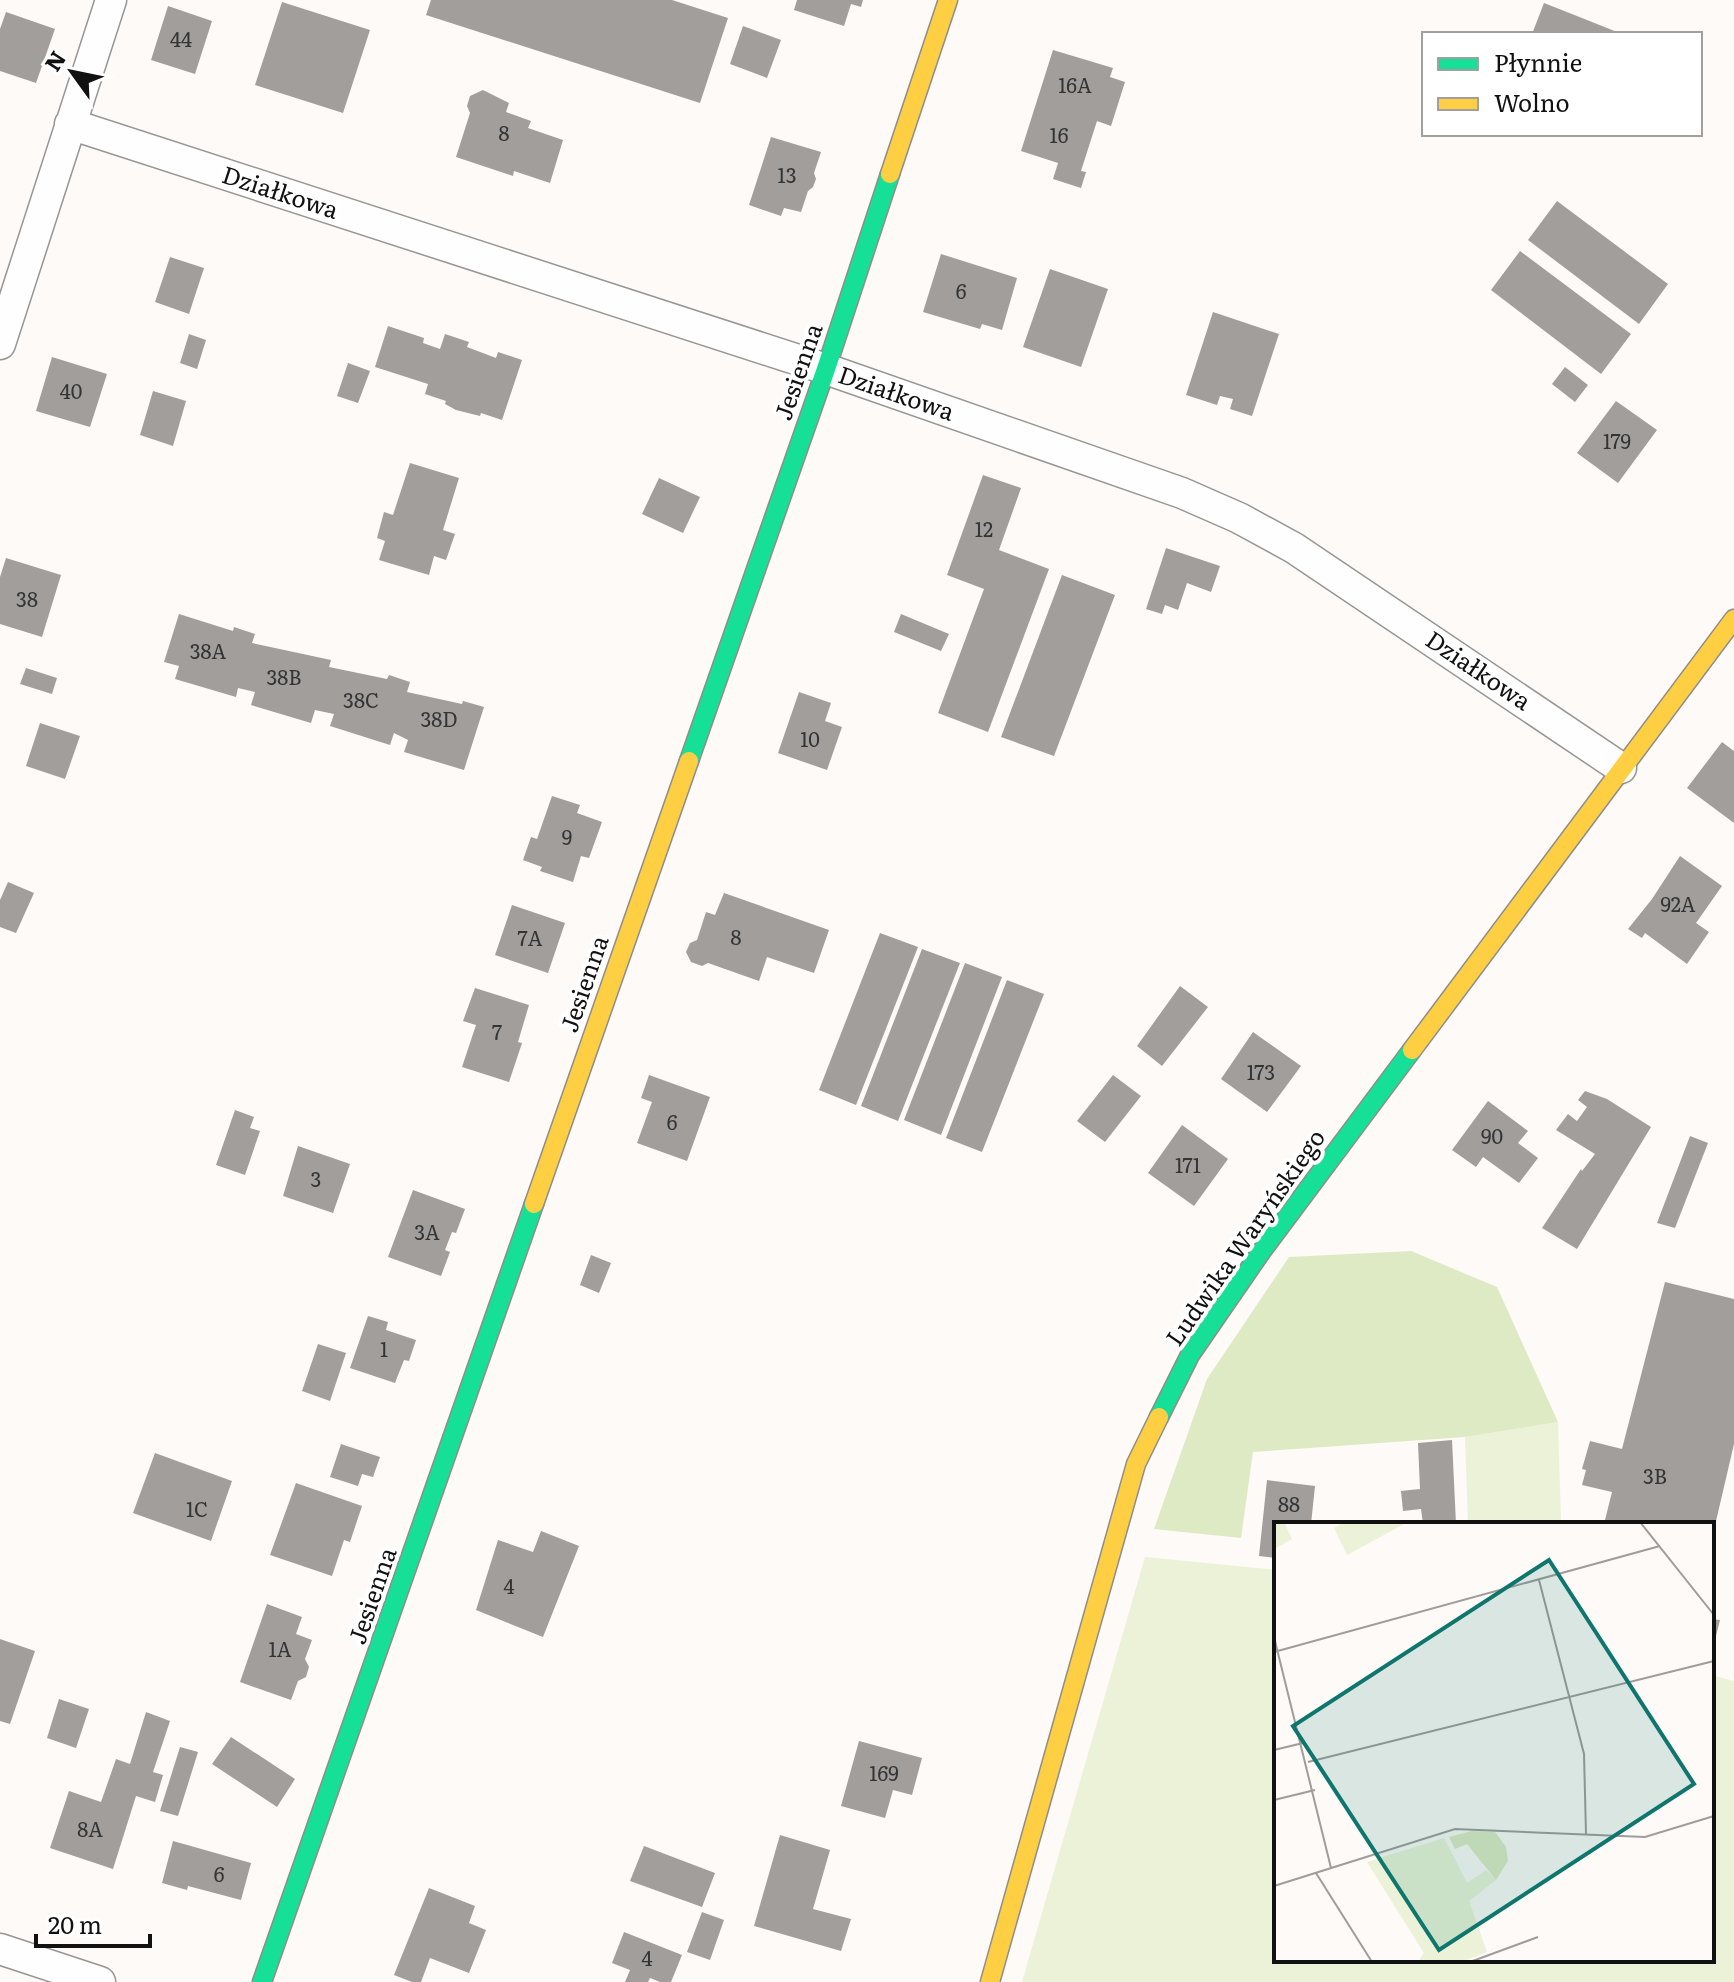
<svg xmlns="http://www.w3.org/2000/svg" width="1734" height="1982" font-family="Literata,serif">
<style>
.green{fill:#ebf2d7}
.forest{fill:#deeac4}
.building{fill:#a19e9c}
.lines{fill:none;stroke-linecap:round;stroke-linejoin:round}
.street-casing{stroke:#979695;stroke-width:33}
.fast-casing{stroke:#8e8d8b;stroke-width:21}
.slow-casing{stroke:#8e8d8b;stroke-width:21}
.street{stroke:#fffefe;stroke-width:30}
.fast{stroke:#16e098;stroke-width:18}
.slow{stroke:#ffcf43;stroke-width:18}
.labels{text-anchor:middle;stroke-width:8;stroke-linejoin:round;paint-order:stroke}
.number-label{font-size:20px;fill:#353434}
.street-label{font-size:24px;fill:#111;stroke:#fff}
.inset-road{fill:none;stroke:#9f9d9b;stroke-width:2}
.view{fill:#0f766e;fill-opacity:0.15;stroke:#0f766e;stroke-width:4}
.inset-edge{fill:none;stroke:#111;stroke-width:4}
</style>
<rect width="100%" height="100%" fill="#fdfaf7"/>
<!-- green -->
<path class="green" d="M1558,1422L1561,1524H1468L1465,1437Z
M1145,1557L1276,1570V1960H1712V1675L1734,1681V1982H1022Z"/>
<!-- forest -->
<path class="forest" d="M1411,1251L1497,1287L1558,1422L1465,1437L1253,1452L1241,1538L1154,1529L1207,1379L1289,1257Z"/>
<!-- building -->
<path class="building" d="M431,0H672L728,18L700,103L426,15Z
M797,0H863L861,7L851,4L844,26L794,10Z
M282,2L370,30L343,113L255,85Z
M1544,3L1577,16L1622,34H1532Z
M168,6L212,21L195,74L151,60Z
M6,12L55,29L36,83L0,71V29Z
M743,26L781,40L767,78L730,64Z
M1053,50L1113,68L1110,77L1125,82L1111,126L1097,121L1081,171L1086,172L1081,188L1053,179L1058,163L1021,151Z
M483,90L509,103L506,112L531,121L528,128L563,140L550,183L514,171L513,176L456,157L470,113L467,106L470,96Z
M771,137L821,152L814,173L816,179L813,187L808,191L801,212L784,208L781,216L749,205Z
M1557,201L1668,284L1639,324L1528,240Z
M1520,251L1631,334L1601,374L1491,290Z
M941,254L1017,278L1002,330L982,324L980,329L923,312Z
M170,257L204,268L189,314L155,302Z
M1050,269L1108,289L1081,367L1023,347Z
M1213,312L1279,334L1252,416L1230,409L1233,399L1220,396L1217,405L1186,395Z
M388,326L424,338L423,343L440,349L445,334L469,342L467,347L496,358L498,352L522,360L502,420L481,413L480,416L456,410L445,404L446,401L425,394L428,384L375,367Z
M189,334L206,340L197,369L180,363Z
M52,357L107,374L90,427L36,411Z
M348,363L370,371L358,403L337,396Z
M1565,367L1588,385L1575,402L1552,384Z
M153,391L186,401L173,446L140,435Z
M1616,401L1657,430L1618,483L1577,453Z
M410,463L459,478L443,530L455,534L446,560L434,556L429,575L379,560L385,541L377,538L384,512L393,515Z
M983,475L1021,488L999,550L1049,569L988,732L938,713L984,589L947,575Z
M659,478L700,497L683,533L642,514Z
M1166,548L1220,566L1211,592L1187,583L1178,610L1165,605L1162,614L1146,609Z
M6,558L61,575L42,637L0,624V577Z
M1062,575L1115,595L1054,756L1001,737Z
M179,614L233,631L234,627L255,634L252,643L331,660L329,667L387,679L389,675L410,682L407,692L462,704L463,701L484,707L464,770L404,752L408,740L394,733L390,745L330,726L334,714L315,710L311,723L251,705L255,692L238,688L236,697L175,679L179,666L164,662Z
M901,614L949,634L941,651L894,632Z
M26,668L57,678L52,694L20,684Z
M799,692L831,703L825,721L842,727L827,770L778,753Z
M40,723L80,736L65,779L26,766Z
M1722,742L1734,751V823L1687,788Z
M552,796L580,805L577,813L602,822L589,858L581,856L573,882L540,871L542,867L523,860L531,837L537,839Z
M1680,856L1722,886L1696,923L1709,932L1687,964L1645,933L1642,938L1628,929L1652,899Z
M8,882L34,893L16,933L0,927V900Z
M724,893L829,930L814,973L767,957L759,981L708,963L702,966L691,962L686,952L690,943L697,940L706,912L715,915Z
M512,905L565,923L548,973L495,955Z
M880,933L918,947L856,1105L819,1090Z
M922,949L960,963L898,1121L861,1106Z
M965,963L1002,977L941,1135L904,1120Z
M1007,980L1044,994L982,1152L946,1138Z
M1180,986L1208,1007L1162,1066L1137,1046Z
M475,988L529,1005L518,1042L522,1043L509,1082L462,1067L476,1025L463,1021Z
M1253,1032L1301,1066L1267,1112L1221,1079Z
M649,1075L710,1097L687,1161L637,1143L652,1102L641,1098Z
M1113,1075L1141,1096L1105,1142L1077,1121Z
M1585,1091L1607,1099L1651,1127L1577,1249L1542,1228L1581,1169L1582,1171L1595,1154L1556,1130L1568,1114L1577,1121L1587,1107L1578,1100Z
M1488,1101L1528,1131L1518,1143L1538,1158L1519,1183L1483,1157L1476,1167L1452,1150Z
M235,1110L254,1117L250,1128L260,1131L245,1175L216,1165Z
M1182,1125L1228,1159L1194,1206L1148,1173Z
M1690,1136L1708,1143L1675,1228L1657,1223Z
M298,1146L350,1164L333,1213L283,1196Z
M413,1190L465,1209L456,1233L452,1232L445,1250L450,1252L441,1276L388,1257Z
M591,1255L611,1263L599,1293L580,1285Z
M1665,1282L1734,1299V1444L1713,1534L1712,1524H1604L1612,1492L1582,1485L1586,1470L1582,1469L1590,1441L1622,1449Z
M368,1316L388,1322L386,1330L416,1340L409,1361L404,1360L395,1383L350,1368Z
M318,1344L346,1353L330,1401L302,1391Z
M1452,1440L1456,1524H1423L1421,1509L1403,1511L1401,1491L1420,1489L1418,1443Z
M341,1444L380,1457L373,1477L362,1474L358,1486L330,1477Z
M155,1453L232,1481L211,1541L133,1513Z
M1267,1480L1315,1486L1311,1524H1276V1558L1259,1556Z
M296,1483L362,1506L350,1542L344,1540L332,1576L270,1555Z
M541,1531L579,1546L543,1637L476,1610L498,1540L533,1552Z
M267,1604L302,1617L296,1634L312,1640L305,1659L309,1667L306,1677L298,1681L291,1700L240,1682Z
M1712,1619L1720,1620L1713,1648H1712Z
M0,1639L35,1651L10,1724L0,1721Z
M59,1699L89,1709L76,1748L47,1738Z
M146,1712L170,1721L153,1772L163,1775L155,1802L136,1796L113,1869L50,1848L69,1791L101,1802L116,1759L130,1764Z
M231,1737L295,1779L277,1807L212,1764Z
M859,1741L922,1758L912,1795L893,1790L885,1818L841,1806Z
M180,1747L198,1752L178,1816L160,1811Z
M780,1835L830,1850L813,1909L851,1919L841,1951L754,1926Z
M173,1841L251,1863L241,1900L188,1886L187,1890L162,1883Z
M644,1846L715,1873L702,1907L630,1881Z
M429,1888L475,1906L469,1923L486,1930L469,1973L430,1958L421,1982H412L394,1975Z
M702,1912L724,1920L710,1960L687,1952Z
M624,1932L682,1955L671,1982H660L650,1978L648,1982H625L630,1970L612,1963Z"/>
<g class="lines">
<defs>
<path id="street" d="M70,124L826,369L1182,493L1239,518L1294,548L1621,768
M0,344L111,0
M0,1949L100,1982"/>
<path id="fast" d="M689,761L826,369L890,174
M1159,1417L1190,1355L1261,1252L1412,1050
M262,1982L534,1204"/>
<path id="slow" d="M890,174L948,0
M1412,1050L1734,619
M534,1204L689,761
M990,1982L1136,1464L1159,1417"/>
</defs>
<!-- street casing -->
<use href="#street" class="street-casing"/>
<!-- fast casing -->
<use href="#fast" class="fast-casing"/>
<!-- slow casing -->
<use href="#slow" class="slow-casing"/>
<!-- street -->
<use href="#street" class="street"/>
<!-- fast -->
<use href="#fast" class="fast"/>
<!-- slow -->
<use href="#slow" class="slow"/>
</g>
<g class="labels">
<!-- number labels -->
<g class="number-label">
<text x="181" y="47">44</text>
<text x="1075" y="93">16A</text>
<text x="504" y="141">8</text>
<text x="1059" y="143">16</text>
<text x="787" y="183">13</text>
<text x="961" y="299">6</text>
<text x="71" y="399">40</text>
<text x="1617" y="449">179</text>
<text x="984" y="537">12</text>
<text x="27" y="607">38</text>
<text x="208" y="659">38A</text>
<text x="284" y="685">38B</text>
<text x="361" y="708">38C</text>
<text x="439" y="727">38D</text>
<text x="810" y="747">10</text>
<text x="567" y="845">9</text>
<text x="1678" y="912">92A</text>
<text x="736" y="945">8</text>
<text x="530" y="946">7A</text>
<text x="497" y="1040">7</text>
<text x="1261" y="1080">173</text>
<text x="672" y="1130">6</text>
<text x="1492" y="1144">90</text>
<text x="1188" y="1173">171</text>
<text x="316" y="1187">3</text>
<text x="427" y="1240">3A</text>
<text x="384" y="1357">1</text>
<text x="1655" y="1484">3B</text>
<text x="1289" y="1512">88</text>
<text x="197" y="1517">1C</text>
<text x="509" y="1594">4</text>
<text x="280" y="1657">1A</text>
<text x="884" y="1781">169</text>
<text x="90" y="1837">8A</text>
<text x="219" y="1882">6</text>
<text x="647" y="1966">4</text>
</g>
<!-- street labels -->
<g class="street-label">
<text transform="translate(280 193) rotate(18)" y="8">Działkowa</text>
<text transform="translate(799 372) rotate(-71)" y="8">Jesienna</text>
<text transform="translate(896 394) rotate(19)" y="8">Działkowa</text>
<text transform="translate(1478 671) rotate(34)" y="8">Działkowa</text>
<text transform="translate(585 984) rotate(-71)" y="8">Jesienna</text>
<text transform="translate(1246 1238) rotate(-55)" y="8">Ludwika Waryńskiego</text>
<text transform="translate(373 1596) rotate(-71)" y="8">Jesienna</text>
</g>
</g>
<!-- overview -->
<g transform="translate(1274 1522)">
<rect width="440" height="440" fill="#fdfaf7"/>
<path d="M0,0H10L18,17L0,27ZM70,0H134L73,33L60,6ZM170,316L193,361L212,348L222,358L195,379L213,430L187,440H144L150,431L93,340Z" fill="#ebf2d7"/>
<path d="M198,309L221,310L232,325L234,339L222,358L193,322L181,327L175,315Z" fill="#deeac4"/>
<path class="inset-road" d="M366,0L440,93M265,58L310,232L312,312M0,115L57,346M0,130L386,24M0,228L29,221M34,240L440,139M0,278L41,268M42,351L98,440M0,364L181,307L371,315L440,294M196,440L264,415"/>
<path class="view" d="M275,38L420,262L165,428L19,204Z"/>
<rect width="440" height="440" class="inset-edge"/>
</g>
<!-- legend -->
<rect x="1422" y="32" width="280" height="104" fill="#ffffff" stroke="#a0a0a0" stroke-width="2"/>
<rect x="1438" y="58" width="40" height="12" fill="#16e098" stroke="#a0a0a0" stroke-width="2"/>
<text x="1494" y="72" font-size="24" fill="#111111">Płynnie</text>
<rect x="1438" y="98" width="40" height="12" fill="#ffcf43" stroke="#a0a0a0" stroke-width="2"/>
<text x="1494" y="112" font-size="24" fill="#111111">Wolno</text>
<!-- north arrow -->
<g transform="translate(72 72) rotate(303)" stroke="#ffffff" stroke-width="6" paint-order="stroke">
<path d="M0-6L14 30L0 20L-14 30Z" fill="#111111"/>
<text y="-12" font-size="22" font-weight="bold" text-anchor="middle" fill="#111111">N</text>
</g>
<!-- scale -->
<path d="M36 1934v12h114v-12" fill="none" stroke="#111111" stroke-width="4"/>
<text x="48" y="1934" font-size="24" fill="#111111" stroke="#ffffff" stroke-width="6" paint-order="stroke">20 m</text>
</svg>
